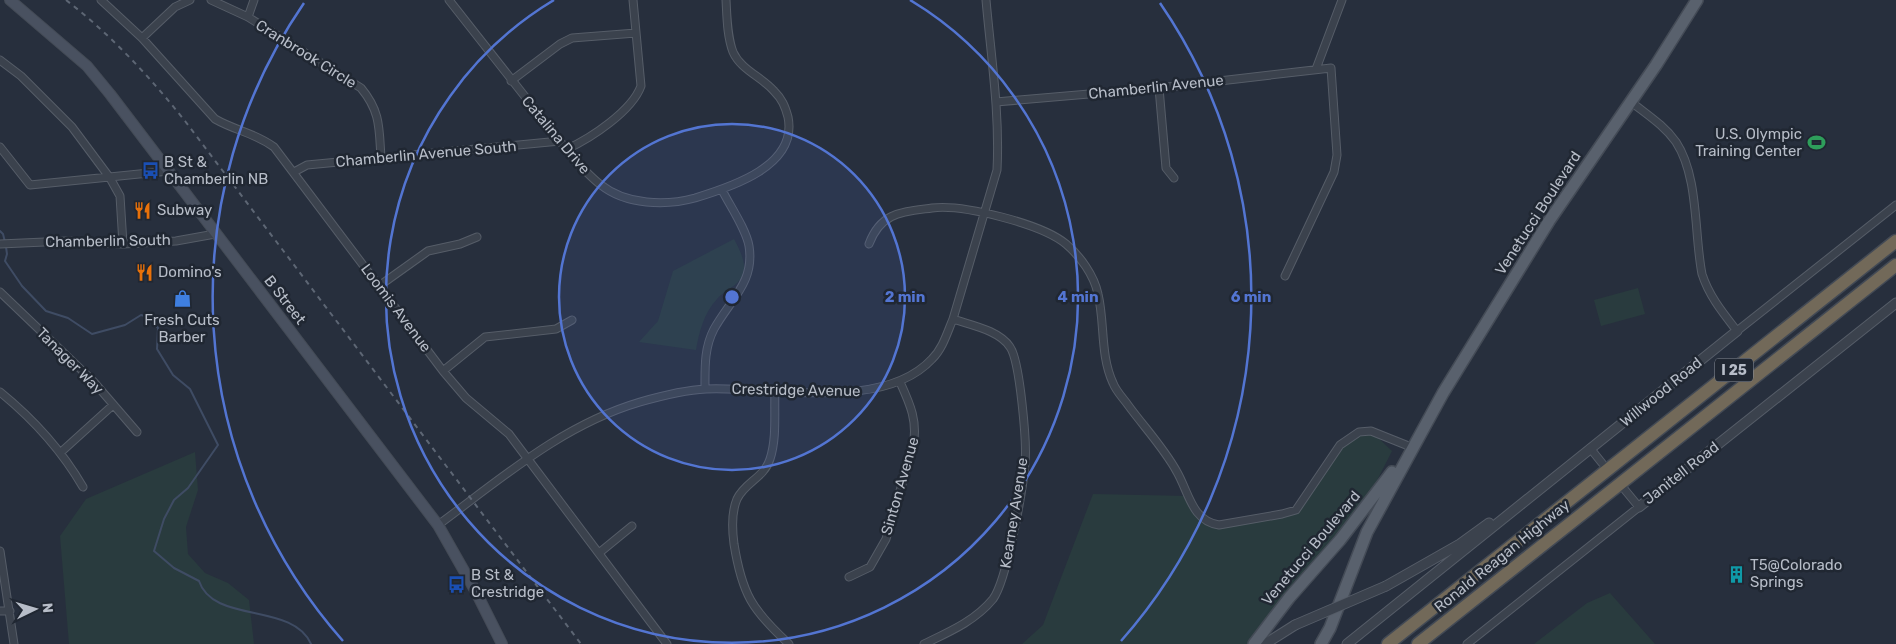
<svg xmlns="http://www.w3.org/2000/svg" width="1896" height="644" font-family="Rubik,sans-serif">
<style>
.green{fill:#293b3e}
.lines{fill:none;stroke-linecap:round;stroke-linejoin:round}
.stream{stroke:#3f4c64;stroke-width:2}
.minor-casing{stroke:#565d68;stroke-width:9}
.tertiary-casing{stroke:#565d68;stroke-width:11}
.secondary-casing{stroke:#444b56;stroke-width:12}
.primary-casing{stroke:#444b56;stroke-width:14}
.motorway-casing{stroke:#434a55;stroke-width:15}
.minor{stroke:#3b424d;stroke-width:7}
.tertiary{stroke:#3b424d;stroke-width:9}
.secondary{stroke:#495160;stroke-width:10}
.primary{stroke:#59616d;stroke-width:11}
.motorway{stroke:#726959;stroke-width:12}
.rail{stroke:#5d6674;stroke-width:2;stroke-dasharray:5 5;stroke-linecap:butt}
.tertiary-bridge-casing{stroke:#565d68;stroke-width:11;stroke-linecap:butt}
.tertiary-bridge{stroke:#3b424d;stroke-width:9}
.ring{fill:none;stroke:#5375d2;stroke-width:2.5}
.labels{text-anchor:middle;stroke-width:5;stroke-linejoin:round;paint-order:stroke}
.shield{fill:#202732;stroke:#8a909b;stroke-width:1}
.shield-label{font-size:14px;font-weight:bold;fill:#b7bdc8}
.street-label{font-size:15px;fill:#b7bdc8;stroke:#202732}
.poi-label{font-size:15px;fill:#b7bdc8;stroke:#202732;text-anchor:start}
.centre{fill:#5375d2;stroke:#202732;stroke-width:2.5}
.ring-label{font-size:15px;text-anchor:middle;font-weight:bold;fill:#5375d2;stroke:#202732;stroke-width:5;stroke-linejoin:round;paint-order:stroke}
</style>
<rect width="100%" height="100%" fill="#272f3d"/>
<!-- green -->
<path class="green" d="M734,239C743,256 752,274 732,287C727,291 721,294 717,299C704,313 699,332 696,350L639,342L658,321L673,271Z
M1638,288L1645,314L1601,326L1594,300Z
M1371,431L1392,451L1361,512L1253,644H1022L1043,625L1093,494L1189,496L1199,517L1219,525L1282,514L1303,502L1350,436Z
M195,452L198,490L186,527L188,554L205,573L228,583L249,600L254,644H69L60,536L86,499Z
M1610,593L1655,644H1534L1587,603Z"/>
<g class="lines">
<!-- stream -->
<path class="stream" d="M0,231L3,234L5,242
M6,247L7,254L5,261L22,286L46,311L68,318L92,334L125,325L141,315L149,317L158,328L157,349L173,375L190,389L218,445L188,488L174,500L164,519L154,551L174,568L199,581C213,624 293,602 311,644"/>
<defs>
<path id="minor" d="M101,0L142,38L215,119C236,131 253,132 274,147L443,371L466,398L509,434L667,644
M211,0L248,17L361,88C381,112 379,129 381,158
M449,0L578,164C586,171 593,179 601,185C626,205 666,206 695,198C731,187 798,166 788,117C785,106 782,99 774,91C762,77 741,70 733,52C727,36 727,17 726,0
M248,17L254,0
M142,38L175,7L190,0
M0,60L21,76L72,127L110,178L120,196L123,244
M1316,69L1342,0
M511,81L560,44L572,38L636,33
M1159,88L1166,168L1174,178
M1630,101C1646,114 1664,125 1676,142C1699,177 1694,234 1702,274C1709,296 1723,313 1737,331L1896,205
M996,102L1159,88L1331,68L1337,155L1334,172L1285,276
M0,147L30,185L169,171
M567,149C591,138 632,111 641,86L633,0
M294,172L307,165L560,141
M0,244L67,241L123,244L176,241L215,234
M869,244C881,212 902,212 932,208C963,204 1042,224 1066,244C1080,256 1094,275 1098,294C1105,323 1100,355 1113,383C1116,391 1123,398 1128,405C1144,427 1164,448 1177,472C1189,493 1192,521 1219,525L1282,514L1296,510L1340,445L1359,432L1371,431L1411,447
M379,286L428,251L460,244L477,237
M0,292L93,381L137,432
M443,371L485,337L556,329L572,320
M705,389C705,368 704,348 714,329C730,300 755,282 749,246C746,229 730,206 722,190
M775,390C774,412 777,438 770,459C764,478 745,482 737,499C731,513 732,529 734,544C742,594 752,610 789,644
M0,392C32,418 62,451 83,487
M1590,448L1602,463
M60,453L113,405
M438,525C502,478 562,425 640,402C661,396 684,390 706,389C774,386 883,412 932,359C943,348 947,333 953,319L997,170C1000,114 991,56 986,0
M0,551L14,644
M599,553L632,526
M849,577L870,567L886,539L913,446C918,421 910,404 900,382
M0,611H10
M924,644C949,632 975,621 993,599C1007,580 1023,489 1025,463C1027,444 1020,361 1010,347C999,330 970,325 953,319
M1467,644L1639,507L1625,490"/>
<path id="tertiary" d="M1639,507L1896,303
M1386,586L1460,544L1489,523
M1265,644L1295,625
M1347,644L1737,331"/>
<path id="secondary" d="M10,0L87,66L110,94L438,525L476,592L502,644"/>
<path id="primary" d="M1254,644L1289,598L1340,540L1392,472
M1321,644L1330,628L1367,532L1443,393L1549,221L1656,65L1697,0"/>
<path id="motorway" d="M1388,644L1896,241
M1418,644L1896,265"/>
</defs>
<!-- minor casing -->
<use href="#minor" class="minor-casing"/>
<!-- tertiary casing -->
<use href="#tertiary" class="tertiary-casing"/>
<!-- secondary casing -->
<use href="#secondary" class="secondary-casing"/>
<!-- primary casing -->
<use href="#primary" class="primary-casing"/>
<!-- motorway casing -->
<use href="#motorway" class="motorway-casing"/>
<!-- minor -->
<use href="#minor" class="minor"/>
<!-- tertiary -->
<use href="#tertiary" class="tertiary"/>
<!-- secondary -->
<use href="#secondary" class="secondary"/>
<!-- primary -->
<use href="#primary" class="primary"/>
<!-- motorway -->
<use href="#motorway" class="motorway"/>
<!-- rail -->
<path class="rail" d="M66,0C111,35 150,77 185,121L581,644"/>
<defs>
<path id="tertiary-bridge" d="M1295,625L1386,586"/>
</defs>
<!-- tertiary-bridge casing -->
<use href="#tertiary-bridge" class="tertiary-bridge-casing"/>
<!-- tertiary-bridge -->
<use href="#tertiary-bridge" class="tertiary-bridge"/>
</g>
<!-- distance rings -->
<circle cx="732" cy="297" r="173" fill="#5375d2" fill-opacity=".12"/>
<g class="ring">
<circle cx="732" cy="297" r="173"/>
<path d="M910 0A346 346 0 1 1 554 0"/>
<path d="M343 641A519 519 0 0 1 304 3M1160 3A519 519 0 0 1 1121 641"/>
</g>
<!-- icons -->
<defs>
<symbol id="stadium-bare" viewBox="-9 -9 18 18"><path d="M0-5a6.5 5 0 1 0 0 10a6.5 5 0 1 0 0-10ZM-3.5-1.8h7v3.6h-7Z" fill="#2e9e5b" stroke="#202732" stroke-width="2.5" paint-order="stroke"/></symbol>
<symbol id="bus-bare" viewBox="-9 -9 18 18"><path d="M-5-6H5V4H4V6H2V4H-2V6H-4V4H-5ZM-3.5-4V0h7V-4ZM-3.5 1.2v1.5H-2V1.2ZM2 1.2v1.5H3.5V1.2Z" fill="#1a4fb4" stroke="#202732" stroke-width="2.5" paint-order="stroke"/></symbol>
<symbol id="restaurant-bare" viewBox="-9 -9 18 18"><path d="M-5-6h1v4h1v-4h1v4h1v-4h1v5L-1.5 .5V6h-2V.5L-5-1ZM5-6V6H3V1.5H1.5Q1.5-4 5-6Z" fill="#e8710a" stroke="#202732" stroke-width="2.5" paint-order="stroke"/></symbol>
<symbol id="shop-bare" viewBox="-9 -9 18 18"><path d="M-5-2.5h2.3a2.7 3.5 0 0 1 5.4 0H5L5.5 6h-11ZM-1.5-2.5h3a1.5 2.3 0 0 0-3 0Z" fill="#3f7fe0" stroke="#202732" stroke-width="2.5" paint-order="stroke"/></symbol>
<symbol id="building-bare" viewBox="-9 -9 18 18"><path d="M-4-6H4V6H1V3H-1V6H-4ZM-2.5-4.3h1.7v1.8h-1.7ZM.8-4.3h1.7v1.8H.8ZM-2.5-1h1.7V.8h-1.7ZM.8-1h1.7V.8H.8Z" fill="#0f9aa8" stroke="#202732" stroke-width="2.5" paint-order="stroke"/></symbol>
</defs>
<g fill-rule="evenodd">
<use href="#stadium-bare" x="1804" y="130" width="25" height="25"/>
<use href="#bus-bare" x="138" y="158" width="25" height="25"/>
<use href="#restaurant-bare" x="130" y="198" width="25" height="25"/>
<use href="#restaurant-bare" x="132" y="260" width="25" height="25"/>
<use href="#shop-bare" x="170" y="286" width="25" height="25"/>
<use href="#building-bare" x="1724" y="562" width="25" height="25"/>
<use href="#bus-bare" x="444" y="572" width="25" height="25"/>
</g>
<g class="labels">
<!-- shield labels -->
<rect class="shield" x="1715" y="358.5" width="38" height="23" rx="4"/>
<g class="shield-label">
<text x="1734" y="375">I 25</text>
</g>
<!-- street labels -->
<g class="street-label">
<text transform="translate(306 54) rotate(32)" y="5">Cranbrook Circle</text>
<text transform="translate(1156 87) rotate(-6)" y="5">Chamberlin Avenue</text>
<text transform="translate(556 135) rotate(50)" y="5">Catalina Drive</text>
<text transform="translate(426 154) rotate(-5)" y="5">Chamberlin Avenue South</text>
<text transform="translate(1538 213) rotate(-57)" y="5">Venetucci Boulevard</text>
<text transform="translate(108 241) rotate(-1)" y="5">Chamberlin South</text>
<text transform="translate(285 300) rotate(52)" y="5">B Street</text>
<text transform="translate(396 308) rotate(53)" y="5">Loomis Avenue</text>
<text transform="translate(70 361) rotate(45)" y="5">Tanager Way</text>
<text transform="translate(796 390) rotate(1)" y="5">Crestridge Avenue</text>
<text transform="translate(1661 392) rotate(-39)" y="5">Willwood Road</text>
<text transform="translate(1681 473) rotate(-38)" y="5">Janitell Road</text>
<text transform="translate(900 486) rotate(-74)" y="5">Sinton Avenue</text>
<text transform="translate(1014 513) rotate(-81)" y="5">Kearney Avenue</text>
<text transform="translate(1311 548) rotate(-50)" y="5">Venetucci Boulevard</text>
<text transform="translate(1502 556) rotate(-39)" y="5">Ronald Reagan Highway</text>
</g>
<!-- poi labels -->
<g class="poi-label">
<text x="1802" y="139" text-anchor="end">U.S. Olympic<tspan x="1802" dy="17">Training Center</tspan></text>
<text x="164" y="167">B St &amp;<tspan x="164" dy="17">Chamberlin NB</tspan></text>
<text x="157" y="215">Subway</text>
<text x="158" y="277">Domino's</text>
<text x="182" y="325" text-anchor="middle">Fresh Cuts<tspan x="182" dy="17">Barber</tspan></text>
<text x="1750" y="570">T5@Colorado<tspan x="1750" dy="17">Springs</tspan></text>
<text x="471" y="580">B St &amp;<tspan x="471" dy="17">Crestridge</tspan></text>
</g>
</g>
<circle cx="732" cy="297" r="8" class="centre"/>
<g class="ring-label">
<text x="905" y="302">2 min</text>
<text x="1078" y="302">4 min</text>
<text x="1251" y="302">6 min</text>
</g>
<!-- north arrow -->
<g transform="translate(35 609) rotate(85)" stroke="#202732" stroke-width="4" paint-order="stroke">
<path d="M0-4L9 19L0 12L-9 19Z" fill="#b7bdc8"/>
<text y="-8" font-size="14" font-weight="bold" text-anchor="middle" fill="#b7bdc8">N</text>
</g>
</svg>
